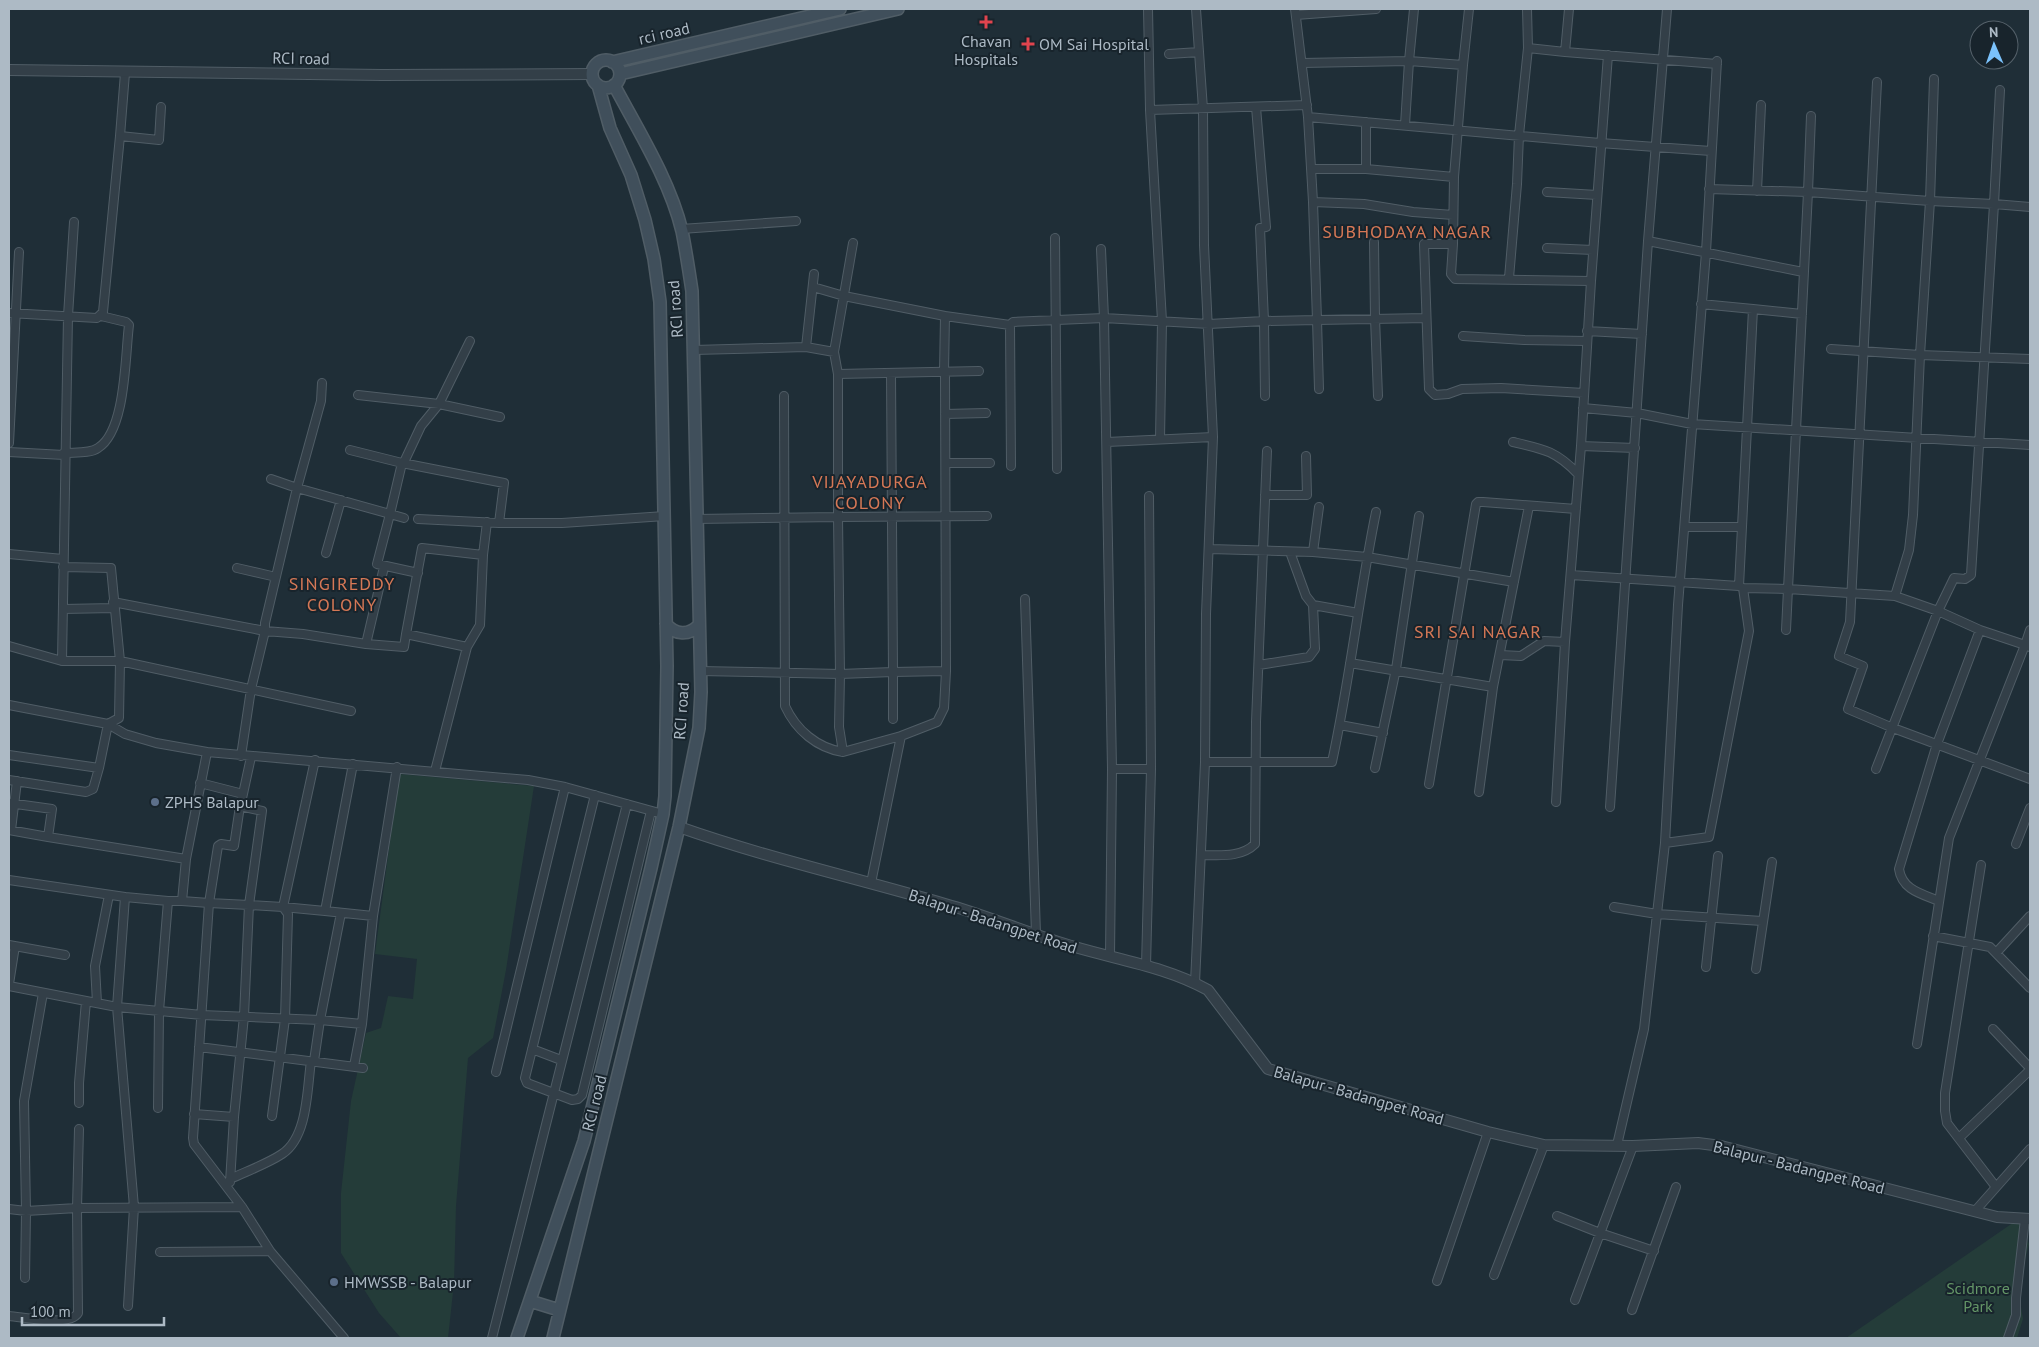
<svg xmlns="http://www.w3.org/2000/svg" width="2039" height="1347" font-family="'PT Sans',sans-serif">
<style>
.green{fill:#243c39}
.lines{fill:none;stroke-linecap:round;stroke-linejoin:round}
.minor-casing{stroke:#505d66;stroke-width:10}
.tertiary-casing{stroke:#505d66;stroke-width:12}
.secondary-casing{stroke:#505d66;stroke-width:14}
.minor{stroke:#333f48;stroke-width:8}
.tertiary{stroke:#333f48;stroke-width:10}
.secondary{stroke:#404f5b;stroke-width:11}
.health-dot{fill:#e0444e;stroke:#18242c;stroke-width:2}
.service-dot{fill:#5c6f8a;stroke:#18242c;stroke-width:2}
.labels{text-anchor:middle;stroke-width:4;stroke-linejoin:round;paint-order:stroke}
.street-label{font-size:16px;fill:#adbac5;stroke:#18242c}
.poi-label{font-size:16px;fill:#adbac5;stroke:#18242c;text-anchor:start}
.park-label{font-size:16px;fill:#649667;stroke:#18242c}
.neighbourhood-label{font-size:18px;letter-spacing:1px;fill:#d67856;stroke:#18242c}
</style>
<rect width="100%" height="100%" fill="#1f2e37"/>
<!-- green -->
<path class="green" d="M399,774L534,786L506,970L493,1038L468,1058L456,1206L454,1283L448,1338H401L379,1313L341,1253V1193L351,1101L366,1033L381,1028L388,996L413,999L417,959L375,954Z
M2017,1220L2029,1244L2018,1288L2023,1319L2017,1338H1846Z"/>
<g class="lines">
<defs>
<path id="minor" d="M1148,9L1150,110L1162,321L1160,439
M1295,9L1308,117L1600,143L1711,151
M1296,15L1376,9
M1528,48L1565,52L1569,9
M1565,52L1717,64
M1169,54L1199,52
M1302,63L1409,61L1463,65L1469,9
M1463,65L1454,177L1453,244H1424L1429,389L1435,395L1448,394L1462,389L1501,388L1584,393
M1877,82L1850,622L1839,656L1863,666L1848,709L1893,728L2030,779
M2000,90L1994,204L2030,207
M1150,110L1307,105
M1811,116L1808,192L1788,589L1895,596L1938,611L1980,630L2025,645L2030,630
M1308,117L1313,202L1317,320L1426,318
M1405,125L1409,61L1414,9
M120,136L159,140L161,107
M1311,169H1366L1454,177
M1366,169V122
M1709,189L1808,192L1930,201L1920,355L1831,349
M1757,191L1761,105
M1547,192L1597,195
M1313,202L1364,204L1413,212L1453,215
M681,229L796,221
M1055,238L1057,469
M1648,241L1803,272
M1374,242L1375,318L1378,396
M1453,244L1451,274L1455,279L1591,281L1581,446L1565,642L1556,802
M1547,248L1593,250
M1509,278L1517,184L1519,135L1528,48L1527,9
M1591,281L1608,55
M813,287L844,296L945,316L944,372
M1701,304L1753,309
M9,313L97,318L103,312L120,136L125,73
M945,316L1010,325
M1587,331L1642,334
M1463,336L1524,340L1587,341
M694,350L806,347L814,274
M834,352L853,243
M891,373L893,672L946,671L945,372
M838,374L979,371
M358,395L439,404L500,417
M784,396L785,706C796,730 817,748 843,752
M1265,396L1264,321L1317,320L1319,389
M1583,408L1637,413L1692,424L2030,445
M945,414L986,413
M1107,442L1213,437
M1513,442C1544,449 1556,451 1578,474
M9,443L19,252
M1581,446L1635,448
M350,450L402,463L405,460L421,426L439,404L470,341
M9,452L64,455
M64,453C74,452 90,454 98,448C126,431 125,356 129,325L126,322L101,316
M946,463H990
M1011,466L1010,325L1013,322L1104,318L1101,249
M271,479L297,488L321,401L322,383
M1265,495H1307L1306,456
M404,518L390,514L402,463L504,483L499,523
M418,519L499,523H562L665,516
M696,519L838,517V374L834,352L806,347
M1686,527H1742
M1210,549L1313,552L1367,557L1514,582
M1313,552L1319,507
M326,553L341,500
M9,554L63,559
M237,568L276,577
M1571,575L1739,586
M1743,588L1788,589L1786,630
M1895,596L1909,550L1913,515L1920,355L2030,359
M1025,599L1036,934
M113,602L265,631V623L297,488L390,514L377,564L418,573
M1313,605L1358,613
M63,609L114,608
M366,644L404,647L406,634
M9,646L62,661H120L351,711
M467,647L480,625L483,555
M1500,655L1521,656L1544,641L1565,642
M62,661L68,316L74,222
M1350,663L1493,687
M1259,665L1309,657L1315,649L1313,605L1306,596L1290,552
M700,671L840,674L839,727L843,752L901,736
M9,705L108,724L125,734L156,743L207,752L528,780L565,787L663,814
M893,719V672L840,674L838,517L987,516
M1340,725L1383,733
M9,755L99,768L108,724L119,718L120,661L111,568L63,567
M241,756L251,689L265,631L303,634L366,644L384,567
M1205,762H1332C1350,679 1359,595 1376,512
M1375,768L1396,669L1419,516
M1112,769H1151
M1876,769L1938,611L1954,578L1965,579L1971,575L1994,204L1930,201L1934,79
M435,771L467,647L406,634L422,548L483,555L487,522
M9,780L86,792L93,789L99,768
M200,783L243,794L240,806L262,811L249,905L283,907L315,760
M1429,784L1476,504L1478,502H1483L1576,509
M1479,792L1493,687L1529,506
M243,794L251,757
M595,795L525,1078L527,1083L572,1100L578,1099L582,1095L651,811
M9,803L52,809L48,837L9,830
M1610,807L1648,241L1667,9
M11,830L17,781
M48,837L186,859L182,901H168L159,1011L158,1108
M1665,843L1709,837L1749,631L1743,588L1739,586L1753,309L1802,314
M2016,844L2030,808
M1201,855C1219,855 1241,858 1255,844L1256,722L1267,451
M186,859L207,752
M1981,865L1945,1093V1111L1947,1123L1996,1187
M9,880L125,897L117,1007L202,1015L320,1020L362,1024
M871,883L901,736L937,722L944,708L946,671
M125,897L168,901
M182,901L209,903L218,846L221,844L234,846L240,806
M1939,901C1922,894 1902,890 1899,869L1937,744L1980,630
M1614,907L1657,914L1762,921
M325,911L373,916L362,1024L354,1066
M373,916L397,767
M1933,936L1990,947L2030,988
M9,945L65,955
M1996,953L2030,916
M1110,956L1112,769L1104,318L1209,324L1264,321L1260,228L1266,227L1256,107
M1146,966L1151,769L1149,496
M1706,967L1718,856
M1756,969L1772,862
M1195,983L1205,762L1206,614L1213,437L1204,245L1203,109L1196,9
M9,984L15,946
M9,986L117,1007L134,1207L128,1306
M97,1003L95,966L109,895
M1993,1029L2030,1068
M1917,1044L1949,838L2025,645L2030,647
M199,1047L363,1068
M532,1049L561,1060
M314,1061L320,1020L341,913
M496,1072L565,787
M79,1103V1083L86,1001
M194,1114L234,1117L244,1016L249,905L209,903L193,1138L194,1144L242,1207L270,1251L344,1338
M272,1116L285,1019L288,914L283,907L325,911L353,764
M1959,1138L2030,1070
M1617,1145L1644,1029L1665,843L1678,605L1706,252L1717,61
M230,1179C247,1171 267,1164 282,1154C308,1137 307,1089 311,1061
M230,1182L234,1117
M9,1209L26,1211L77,1208L242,1207
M1975,1211L2030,1149
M1557,1216L1600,1233L1654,1251
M160,1252L270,1251
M1494,1275L1544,1145
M25,1278L26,1211L24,1101L43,993
M1437,1281L1488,1132
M1575,1300L1633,1146
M1632,1310L1676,1187
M9,1316C24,1317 70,1327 78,1313L77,1208L79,1129
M492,1338L627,804
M2008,1338L2016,1315V1298L2025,1219"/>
<path id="tertiary" d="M9,70L382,75L592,74
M679,827C767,858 857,878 945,904C989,916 1031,935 1075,947C1119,960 1167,967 1208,990L1268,1069L1488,1132L1544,1145L1633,1146L1698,1143L1721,1146L1997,1217L2030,1219"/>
<path id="secondary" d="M592 74a14 14 0 1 1 28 0a14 14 0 1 1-28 0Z
M612,62L840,9
M620,74L898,9
M666,624C675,635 689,636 699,625
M530,1301L559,1310
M517,1338L584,1141L651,868L663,814L665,796L667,666L660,302L654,259L645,220L631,175L610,128L598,85
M553,1338L679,827L699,728L701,692L692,291C689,271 686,251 682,231C670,181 638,130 614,85"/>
</defs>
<!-- minor casing -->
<use href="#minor" class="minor-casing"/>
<!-- tertiary casing -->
<use href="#tertiary" class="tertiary-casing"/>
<!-- secondary casing -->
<use href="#secondary" class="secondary-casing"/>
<!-- minor -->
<use href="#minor" class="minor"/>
<!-- tertiary -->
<use href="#tertiary" class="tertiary"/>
<!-- secondary -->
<use href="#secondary" class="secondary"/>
</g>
<!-- markers -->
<g class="health-dot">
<path d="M983.5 14.5h5v5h5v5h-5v5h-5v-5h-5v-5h5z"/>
<path d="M1025.5 36.5h5v5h5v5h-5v5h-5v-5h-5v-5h5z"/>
</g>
<g class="service-dot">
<circle cx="155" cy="802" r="5"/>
<circle cx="334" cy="1282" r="5"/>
</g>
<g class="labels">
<!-- street labels -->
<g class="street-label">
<text transform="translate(664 33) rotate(-13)" y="6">rci road</text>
<text transform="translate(301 58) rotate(1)" y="6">RCI road</text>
<text transform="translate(675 309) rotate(-94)" y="6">RCI road</text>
<text transform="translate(681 711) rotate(-86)" y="6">RCI road</text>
<text transform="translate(993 921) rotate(18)" y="6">Balapur - Badangpet Road</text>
<text transform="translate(1359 1095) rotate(16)" y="6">Balapur - Badangpet Road</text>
<text transform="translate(594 1103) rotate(-76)" y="6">RCI road</text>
<text transform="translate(1799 1167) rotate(14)" y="6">Balapur - Badangpet Road</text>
</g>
<!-- poi labels -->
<g class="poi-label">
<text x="986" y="47" text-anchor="middle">Chavan<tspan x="986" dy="18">Hospitals</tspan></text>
<text x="1039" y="50">OM Sai Hospital</text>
<text x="165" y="808">ZPHS Balapur</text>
<text x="344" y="1288">HMWSSB - Balapur</text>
</g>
<!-- park labels -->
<g class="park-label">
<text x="1978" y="1294">Scidmore<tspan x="1978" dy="18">Park</tspan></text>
</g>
<!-- neighbourhood labels -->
<g class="neighbourhood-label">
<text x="1407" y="238">SUBHODAYA NAGAR</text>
<text x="870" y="488">VIJAYADURGA<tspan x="870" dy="21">COLONY</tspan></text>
<text x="342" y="590">SINGIREDDY<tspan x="342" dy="21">COLONY</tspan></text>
<text x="1478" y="638">SRI SAI NAGAR</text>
</g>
</g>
<!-- border -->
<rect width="2039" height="1347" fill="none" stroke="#adbac5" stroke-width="20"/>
<!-- north arrow -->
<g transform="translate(1994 45) rotate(358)"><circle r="24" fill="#18242c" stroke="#546069"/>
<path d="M0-4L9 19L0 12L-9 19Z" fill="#7bc2fb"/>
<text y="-8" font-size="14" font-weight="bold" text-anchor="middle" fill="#adbac5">N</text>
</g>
<!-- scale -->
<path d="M22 1317v8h142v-8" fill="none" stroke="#adbac5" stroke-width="2.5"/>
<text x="30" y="1317" font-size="15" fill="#adbac5" stroke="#18242c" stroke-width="4" paint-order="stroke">100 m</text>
</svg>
